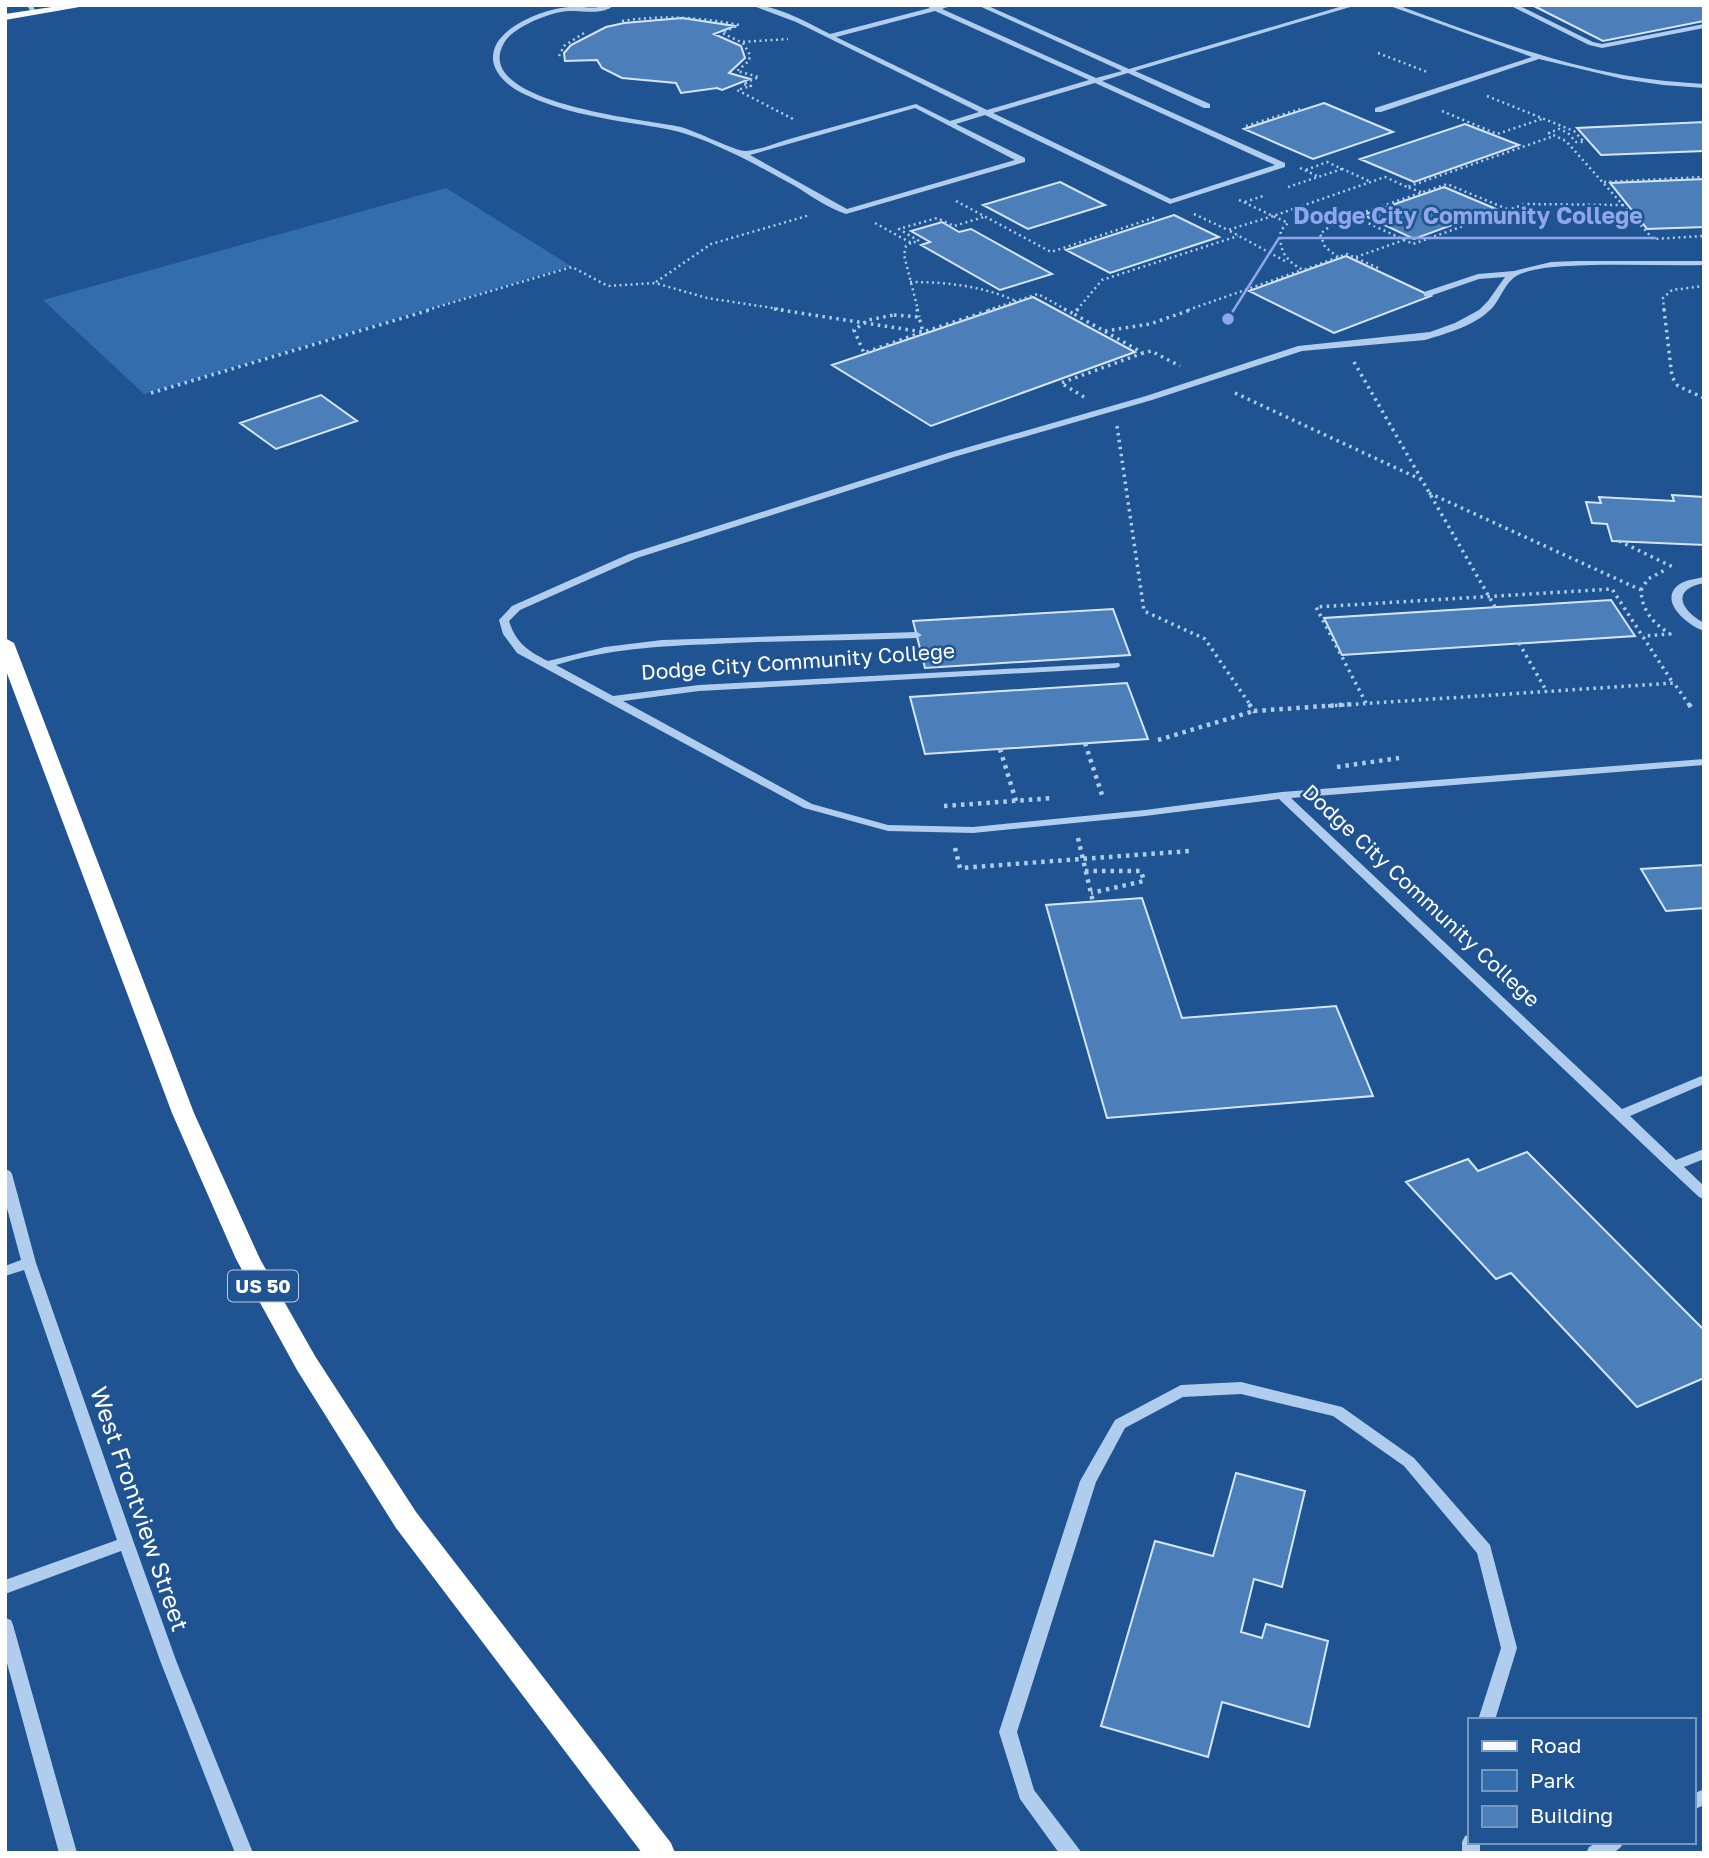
<svg xmlns="http://www.w3.org/2000/svg" width="1709" height="1858" font-family="'Golos Text',sans-serif">
<style>
.green{fill:#336dae}
.building{fill:#4c7fb9;stroke:#d5e6fa;stroke-width:2}
.lines{fill:none;stroke-linecap:round;stroke-linejoin:round}
.path-far2{stroke:#b0cded;stroke-width:2.5;stroke-dasharray:2 3.5;stroke-linecap:butt}
.path-far1{stroke:#b0cded;stroke-width:3.5;stroke-dasharray:2.5 4.5;stroke-linecap:butt}
.path{stroke:#b0cded;stroke-width:4.5;stroke-dasharray:3.5 5;stroke-linecap:butt}
.minor{fill:#b0cded;fill-rule:evenodd}
.major{fill:#f6faff;fill-rule:evenodd}
.highway{fill:#fff;fill-rule:evenodd}
.labels{text-anchor:middle;stroke-width:5;stroke-linejoin:round;paint-order:stroke}
.shield{fill:#1f5391;stroke:#bccbde;stroke-width:2}
.shield-label{font-size:19px;font-weight:bold;fill:#fff}
.street-label{font-size:21px;fill:#fff;stroke:#1f5391}
.near-street-label{font-size:24px;fill:#fff;stroke:#1f5391}
.leader{fill:none;stroke:#8ea6ec;stroke-width:2.5}
.callout-dot{fill:#8ea6ec;stroke:#1f5391;stroke-width:2.5}
.callout-label{font-size:23px;text-anchor:middle;font-weight:bold;fill:#8ea6ec;stroke:#1f5391;stroke-width:5;stroke-linejoin:round;paint-order:stroke}
</style>
<rect width="100%" height="100%" fill="#1f5391"/>
<!-- green -->
<path class="green" d="M446,188L571,266L144,394L43,300Z"/>
<!-- building -->
<path class="building" d="M1532,5H1704V21L1603,41Z
M682,18L735,26L714,34L741,46L745,58L729,73L750,79L722,90L717,88L681,93L676,83L622,78L602,68L597,60L565,61L564,53L571,45L606,27L624,23Z
M1324,103L1393,132L1313,159L1244,129Z
M1704,122V151L1601,155L1577,128Z
M1465,124L1519,145L1414,182L1360,159Z
M1704,179V227L1647,229L1610,183Z
M1060,182L1105,205L1028,229L983,205Z
M1444,187L1496,209L1414,239L1363,215Z
M1174,215L1219,237L1110,273L1066,250Z
M942,222L959,232L971,229L1052,274L1000,290L921,245L930,242L911,231Z
M1346,256L1431,296L1334,333L1249,291Z
M1033,297L1135,352L931,426L832,365Z
M321,395L357,421L276,449L240,423Z
M1672,495L1704,497V545L1612,541L1607,524L1592,523L1586,502L1601,503L1599,497L1674,501Z
M1611,600L1635,636L1342,655L1324,618Z
M1113,609L1130,655L925,668L913,621Z
M1127,683L1148,739L925,754L910,697Z
M1704,865V908L1666,911L1641,869Z
M1142,898L1182,1018L1336,1006L1373,1096L1107,1118L1046,905Z
M1527,1152L1704,1330V1378L1637,1407L1511,1273L1496,1279L1406,1182L1468,1159L1478,1171Z
M1236,1473L1305,1491L1282,1587L1254,1579L1241,1632L1262,1638L1266,1624L1328,1641L1309,1727L1222,1702L1208,1757L1101,1726L1155,1541L1213,1556Z"/>
<g class="lines">
<!-- path-far2 -->
<path class="path-far2" d="M622,21C662,15 700,17 739,25L722,33L741,42L788,39
M743,43L750,55L749,61L737,71L759,77L743,84L751,86L737,90L795,120
M1378,53L1427,72
M559,56L564,46L587,31
M1487,96L1574,131L1584,142H1576L1568,133L1559,129L1549,133L1566,141L1653,239L1704,236
M1442,111L1497,134L1542,119
M1246,126L1300,109
M1300,168L1319,177
M1306,170L1327,162L1371,182
M1604,182L1704,177
M1288,187L1342,169
M1421,192L1407,187L1554,136
M1239,200L1273,216
M956,201L1051,252L1156,217
M1245,202L1266,195
M1507,209L1447,184L1353,216L1413,244L1525,204L1623,205
M1194,214L1228,230
M1273,216L1228,230L1285,261
M875,223L911,243L919,241L899,229L937,218L954,226L984,217
M911,243L906,246L904,255L918,310
M1338,257L1325,247L1320,234L1334,223L1353,216
M1356,257L1404,240
M1378,268L1347,254L1303,270C1286,261 1278,250 1281,230L1288,223L1273,216L1385,177L1407,187
M656,282L711,244L810,215
M910,282C947,282 982,286 1016,301
M427,310L572,267L608,286L655,283L707,298L786,310
M988,310L1038,294L1067,310
M1077,310L1102,280L1238,236
M1188,310L1302,270
M1664,310L1663,298L1672,290L1704,286"/>
<!-- path-far1 -->
<path class="path-far1" d="M774,309L923,332L994,309
M917,309L919,317
M1064,309L1074,314
M1078,309L1074,314L1143,353L1151,351L1180,366
M1664,309L1672,377L1678,386L1704,398
M894,315L919,317L923,332L864,353L854,330L868,320Z
M1105,331L1150,324L1193,309
M1354,362L1495,607
M151,393L433,309
M1235,393L1422,480
M1084,397L1061,383L1143,353
M1117,426L1144,611L1205,639L1251,706
M1429,493L1641,590C1642,611 1653,623 1670,634L1643,636
M1619,541L1673,567
M1641,590L1648,579L1667,569
M1519,643L1547,692
M1366,703L1316,607L1612,589L1673,683
M1328,706L1674,683L1690,706"/>
<!-- path -->
<path class="path" d="M1249,704L1254,711L1354,704
M1689,704L1692,709
M1158,740L1254,711
M1085,743L1102,795
M1000,749L1016,801
M1337,767L1399,758
M944,806L1054,798
M1078,838L1093,902
M955,848L960,868L1190,851
M1085,871H1141L1144,881L1091,893"/>
<!-- minor -->
<path class="minor" d="M27,5H33L36,14H32Z
M606,5H615C600,16 586,10 569,11C550,12 513,27 504,43C469,104 652,120 681,127C696,131 737,152 746,151C761,150 778,142 793,138C834,127 875,115 916,104L950,121L979,112L796,22L751,5C778,5 806,22 830,34L930,8L925,5H953L942,9L1096,78L1122,71L977,5H986L1129,69L1346,5H1357L1135,71L1210,104V108H1204L1128,73L1102,81L1285,163V167L1170,204L985,115L956,124L1025,158V162L846,214C828,208 811,196 795,186C760,167 727,148 689,135C673,129 655,127 637,124C599,118 559,111 524,94C508,87 488,70 494,50C501,25 547,8 570,7C583,6 594,10 606,5ZM935,11L1089,80L987,110L836,37ZM1095,83L1275,165L1171,199L993,113ZM915,108L1015,160L847,209L750,155Z
M1387,5H1397C1471,32 1546,61 1623,75C1650,80 1677,82 1704,84V88L1663,85L1623,79L1539,59L1381,112H1375V108L1532,57Z
M1509,5H1518L1593,42L1602,44L1704,24V28L1602,48L1589,45Z
M1577,261H1704V265C1659,266 1613,263 1568,266C1552,267 1535,268 1520,274C1506,280 1502,296 1493,307C1477,325 1448,333 1425,340L1302,351L1152,400L954,457L637,558L520,610L509,621C516,643 528,651 548,661L605,647L662,640L917,632L922,635L917,638C849,641 782,640 714,644C660,646 607,649 556,665L613,696L699,685L1119,663L1120,665L1119,667L1115,668L699,691L623,701L812,804L888,825L973,827L1145,810L1282,792L1704,759V765L1291,798L1622,1109L1704,1075V1084L1630,1116L1676,1160L1704,1149V1159L1684,1167L1704,1186V1199L1699,1197L1669,1169L1279,799L1145,816L973,833L888,831L804,808L517,653L503,634L499,620L512,606L629,554L948,453L1146,396L1298,346L1430,332L1455,323L1479,310L1488,301L1505,277L1479,279L1427,297L1424,296V292L1478,274L1514,271L1551,262Z
M1704,577V583C1670,590 1681,610 1704,623V631C1689,626 1659,603 1677,586C1684,580 1695,579 1704,577Z
M5,1169L10,1171L12,1174L36,1263L134,1543L177,1663L253,1853H235L161,1663L121,1551L5,1594V1580L117,1540L24,1270L5,1276V1266L21,1260L5,1201Z
M1241,1382L1342,1407L1414,1458L1490,1545L1517,1648L1495,1720H1478L1501,1648L1477,1553L1404,1466L1333,1416L1241,1394L1183,1397L1125,1428L1096,1482L1017,1732L1034,1790L1082,1853H1059L1020,1799L999,1732L1080,1481L1115,1420L1181,1385Z
M5,1618L11,1620L13,1625L77,1853H59L5,1656Z
M1704,1789V1805L1693,1810V1794Z
M1469,1835V1842H1480V1853H1462V1842L1465,1836Z
M1598,1842H1624C1617,1857 1600,1853 1586,1853L1589,1847Z"/>
<!-- major -->
<path class="major" d="M65,5H91L5,20V14Z"/>
<!-- highway -->
<path class="highway" d="M5,638L14,643L194,1113L260,1259L315,1356L416,1512L671,1843L675,1853H642L396,1528L297,1370L236,1259L172,1113L5,668Z"/>
</g>
<g class="labels">
<!-- shield labels -->
<rect class="shield" x="228" y="1270.5" width="70" height="31" rx="5"/>
<g class="shield-label">
<text x="263" y="1293">US 50</text>
</g>
<!-- street labels -->
<g class="street-label">
<text transform="translate(798 662) rotate(-4)" y="7">Dodge City Community College</text>
<text transform="translate(1421 896) rotate(43)" y="7">Dodge City Community College</text>
</g>
<!-- near-street labels -->
<g class="near-street-label">
<text transform="translate(139 1509) rotate(71)" y="8">West Frontview Street</text>
</g>
</g>
<!-- callouts -->
<path class="leader" d="M1228 319L1279 238H1656"/>
<circle class="callout-dot" cx="1228" cy="319" r="7"/>
<g class="callout-label">
<text x="1468" y="224">Dodge City Community College</text>
</g>
<!-- border -->
<rect width="1709" height="1858" fill="none" stroke="#ffffff" stroke-width="14"/>
<!-- legend -->
<rect x="1468" y="1718" width="228" height="126" fill="#1f5391" stroke="#7998bd" stroke-width="2"/>
<rect x="1482" y="1741" width="35" height="10" fill="#f6faff" stroke="#7998bd" stroke-width="2"/>
<text x="1530" y="1753" font-size="21" fill="#ffffff">Road</text>
<rect x="1482" y="1770" width="35" height="21" fill="#336dae" stroke="#7998bd" stroke-width="2"/>
<text x="1530" y="1788" font-size="21" fill="#ffffff">Park</text>
<rect x="1482" y="1806" width="35" height="21" fill="#4c7fb9" stroke="#7998bd" stroke-width="2"/>
<text x="1530" y="1823" font-size="21" fill="#ffffff">Building</text>
</svg>
